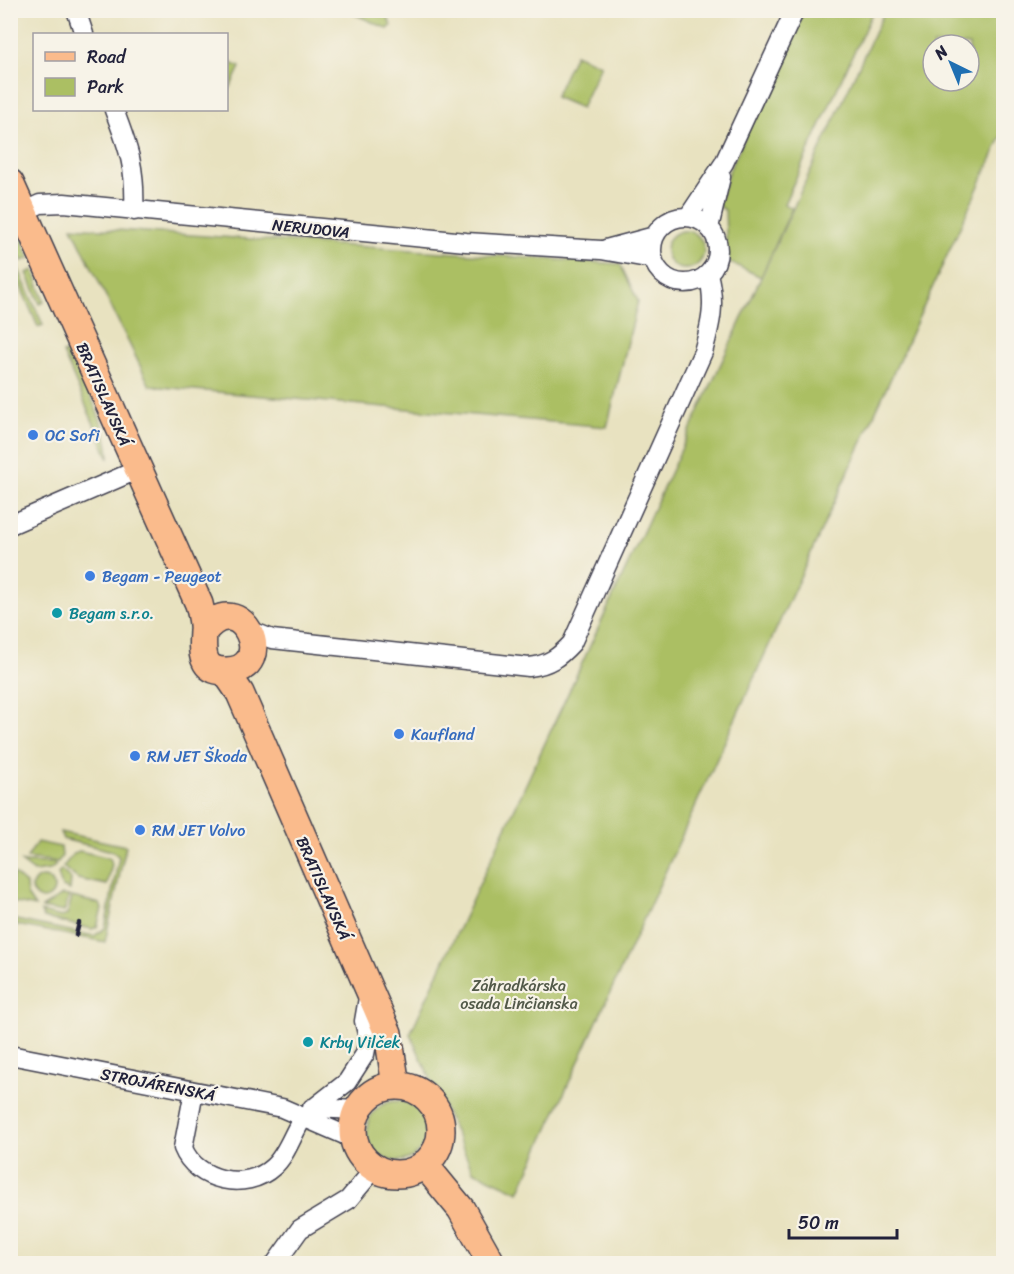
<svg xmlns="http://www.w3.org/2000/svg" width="1014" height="1274" font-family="Sriracha,sans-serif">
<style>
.green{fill:#abbf63;stroke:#66704f;stroke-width:1.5;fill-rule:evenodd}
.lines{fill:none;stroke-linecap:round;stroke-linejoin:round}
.minor-casing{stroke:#403f4f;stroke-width:21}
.primary-casing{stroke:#403f4f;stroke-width:30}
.minor{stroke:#fff;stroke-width:18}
.primary{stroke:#fabb8c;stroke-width:27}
.rail{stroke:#22223b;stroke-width:4.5}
.shop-dot{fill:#3f7fe0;stroke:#f7f3e8;stroke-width:2}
.culture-dot{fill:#0f9aa8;stroke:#f7f3e8;stroke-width:2}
.labels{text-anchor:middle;stroke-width:4.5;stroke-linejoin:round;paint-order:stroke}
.street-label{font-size:16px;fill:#22223b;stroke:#f7f3e8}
.shop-label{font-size:16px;fill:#366cbe;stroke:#f7f3e8;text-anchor:start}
.culture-label{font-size:16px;fill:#0d838f;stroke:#f7f3e8;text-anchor:start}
.park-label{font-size:16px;fill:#525949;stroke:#f7f3e8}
</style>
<rect width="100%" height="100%" fill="#f7f3e8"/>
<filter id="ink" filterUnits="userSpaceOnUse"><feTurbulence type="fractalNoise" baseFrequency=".0167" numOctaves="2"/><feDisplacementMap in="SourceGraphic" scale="12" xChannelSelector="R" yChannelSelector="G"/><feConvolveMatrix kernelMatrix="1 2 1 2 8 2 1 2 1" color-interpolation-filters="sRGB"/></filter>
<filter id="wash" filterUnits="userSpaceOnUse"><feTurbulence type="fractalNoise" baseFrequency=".008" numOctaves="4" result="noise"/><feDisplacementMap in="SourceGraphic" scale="24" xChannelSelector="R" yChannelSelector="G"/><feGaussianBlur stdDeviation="1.35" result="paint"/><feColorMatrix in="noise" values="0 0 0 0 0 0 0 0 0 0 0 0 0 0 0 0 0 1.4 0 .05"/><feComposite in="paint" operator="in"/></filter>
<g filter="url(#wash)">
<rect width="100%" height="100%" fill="#e8e2c0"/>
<!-- green -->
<path class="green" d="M885,10L1003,11V133L519,1192L473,1171L410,1034C567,692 729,353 885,10ZM933,45H969V81H933Z
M347,11H386L391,26L388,29Z
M804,11H873L784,204L792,208L761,277L727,261L725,210L718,206L729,171Z
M575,54L601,65L581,108L555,97Z
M227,61L240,67L227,94Z
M10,213L30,258L22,261L11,236Z
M72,227L620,264L638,301L607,427L150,386Z
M666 250a19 19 0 1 1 38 0a19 19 0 1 1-38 0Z
M11,252L43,325L38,327L11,264Z
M34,270L44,302L40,304L27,273Z
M68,351C82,376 110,431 109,459L63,353Z
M60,832L126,846L105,942L11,924V919L94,936L105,928L119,857L112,851L63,839Z
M37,842L61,847L62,856L58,862L27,858Z
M79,851L110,858L112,864L107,885L78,879L63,867L74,853Z
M21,862L54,863L56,865L50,870L34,872Z
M61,870L71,879L70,890L62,887L58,874Z
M13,873L26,884L27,895L35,907L11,902Z
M32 888a11 11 0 1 1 22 0a11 11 0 1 1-22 0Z
M62,895L69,896L64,912L42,908Z
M72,897L100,904L102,909L97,927L92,929L44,918L41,912L62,917L67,915Z
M367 1131a30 30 0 1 1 60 0a30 30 0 1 1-60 0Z"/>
</g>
<g filter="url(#ink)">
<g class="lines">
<defs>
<path id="minor" d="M76,10L84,34
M114,110C129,149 136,169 134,211
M23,212L40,204L64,203L466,242L601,250L653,259
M688,217L724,163L795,10
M652 250a33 33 0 1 1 66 0a33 33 0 1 1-66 0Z
M709,228L721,177
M606,249L655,236
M10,525L137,470
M249,630L272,639L529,667C549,665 559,657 572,643L703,352C711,323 716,303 708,274
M10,1055L282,1108L354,1139
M194,1091L183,1148C196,1181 246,1192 273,1167C287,1155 293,1132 304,1116
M315,1107L347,1082L365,1054L368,1038L364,1021L369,992
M312,1108L358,1110
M275,1264L300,1229L348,1200L375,1168"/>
<path id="primary" d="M10,183L199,604C201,613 204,622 203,631C202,650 200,672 227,671C279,670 242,583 203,632
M225,671L240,693L388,1033L396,1086
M353 1130a44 44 0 1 1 88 0a44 44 0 1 1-88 0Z
M424,1164L461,1209L492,1264"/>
</defs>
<!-- minor casing -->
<use href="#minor" class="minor-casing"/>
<!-- primary casing -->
<use href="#primary" class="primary-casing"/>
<!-- minor -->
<use href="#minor" class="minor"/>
<!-- primary -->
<use href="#primary" class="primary"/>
<!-- rail -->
<path class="rail" d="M76,935L79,923"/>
</g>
</g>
<!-- markers -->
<g class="shop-dot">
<circle cx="33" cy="435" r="6"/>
<circle cx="90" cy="576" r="6"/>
<circle cx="399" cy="734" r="6"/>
<circle cx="135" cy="756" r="6"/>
<circle cx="140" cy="830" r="6"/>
</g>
<g class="culture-dot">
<circle cx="57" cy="613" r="6"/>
<circle cx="308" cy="1042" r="6"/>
</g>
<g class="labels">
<!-- street labels -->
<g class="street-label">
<text transform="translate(311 228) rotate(6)" y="6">NERUDOVA</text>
<text transform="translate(104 394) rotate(66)" y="6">BRATISLAVSKÁ</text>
<text transform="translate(324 888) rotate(66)" y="6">BRATISLAVSKÁ</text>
<text transform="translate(158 1084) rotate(11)" y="6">STROJÁRENSKÁ</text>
</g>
<!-- shop labels -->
<g class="shop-label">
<text x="45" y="441">OC Sofi</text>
<text x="102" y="582">Begam - Peugeot</text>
<text x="411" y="740">Kaufland</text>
<text x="147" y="762">RM JET Škoda</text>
<text x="152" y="836">RM JET Volvo</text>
</g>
<!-- culture labels -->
<g class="culture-label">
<text x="69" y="619">Begam s.r.o.</text>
<text x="320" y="1048">Krby Vilček</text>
</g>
<!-- park labels -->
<g class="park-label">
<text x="519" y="991">Záhradkárska<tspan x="519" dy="18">osada Linčianska</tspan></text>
</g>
</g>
<!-- margin -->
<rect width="1014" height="1274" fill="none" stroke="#f7f3e8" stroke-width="36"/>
<!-- legend -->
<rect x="33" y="33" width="195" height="78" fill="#f7f3e8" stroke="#a29fa3" stroke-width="1.5"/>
<rect x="45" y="52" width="30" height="9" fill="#fabb8c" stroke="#a29fa3" stroke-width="1.5"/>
<text x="87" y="63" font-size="18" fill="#22223b">Road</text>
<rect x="45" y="78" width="30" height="18" fill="#abbf63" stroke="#a29fa3" stroke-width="1.5"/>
<text x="87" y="93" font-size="18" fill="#22223b">Park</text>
<!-- north arrow -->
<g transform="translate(951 63) rotate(317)"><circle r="28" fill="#f7f3e8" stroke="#a29fa3" stroke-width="1.5"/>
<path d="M0-4.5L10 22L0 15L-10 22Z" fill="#1f6fb2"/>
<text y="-9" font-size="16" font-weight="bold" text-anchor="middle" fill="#22223b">N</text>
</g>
<!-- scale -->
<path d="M789 1229v9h108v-9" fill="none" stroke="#22223b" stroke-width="3"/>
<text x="798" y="1229" font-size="18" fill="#22223b" stroke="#f7f3e8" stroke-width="4.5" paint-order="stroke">50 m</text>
</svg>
